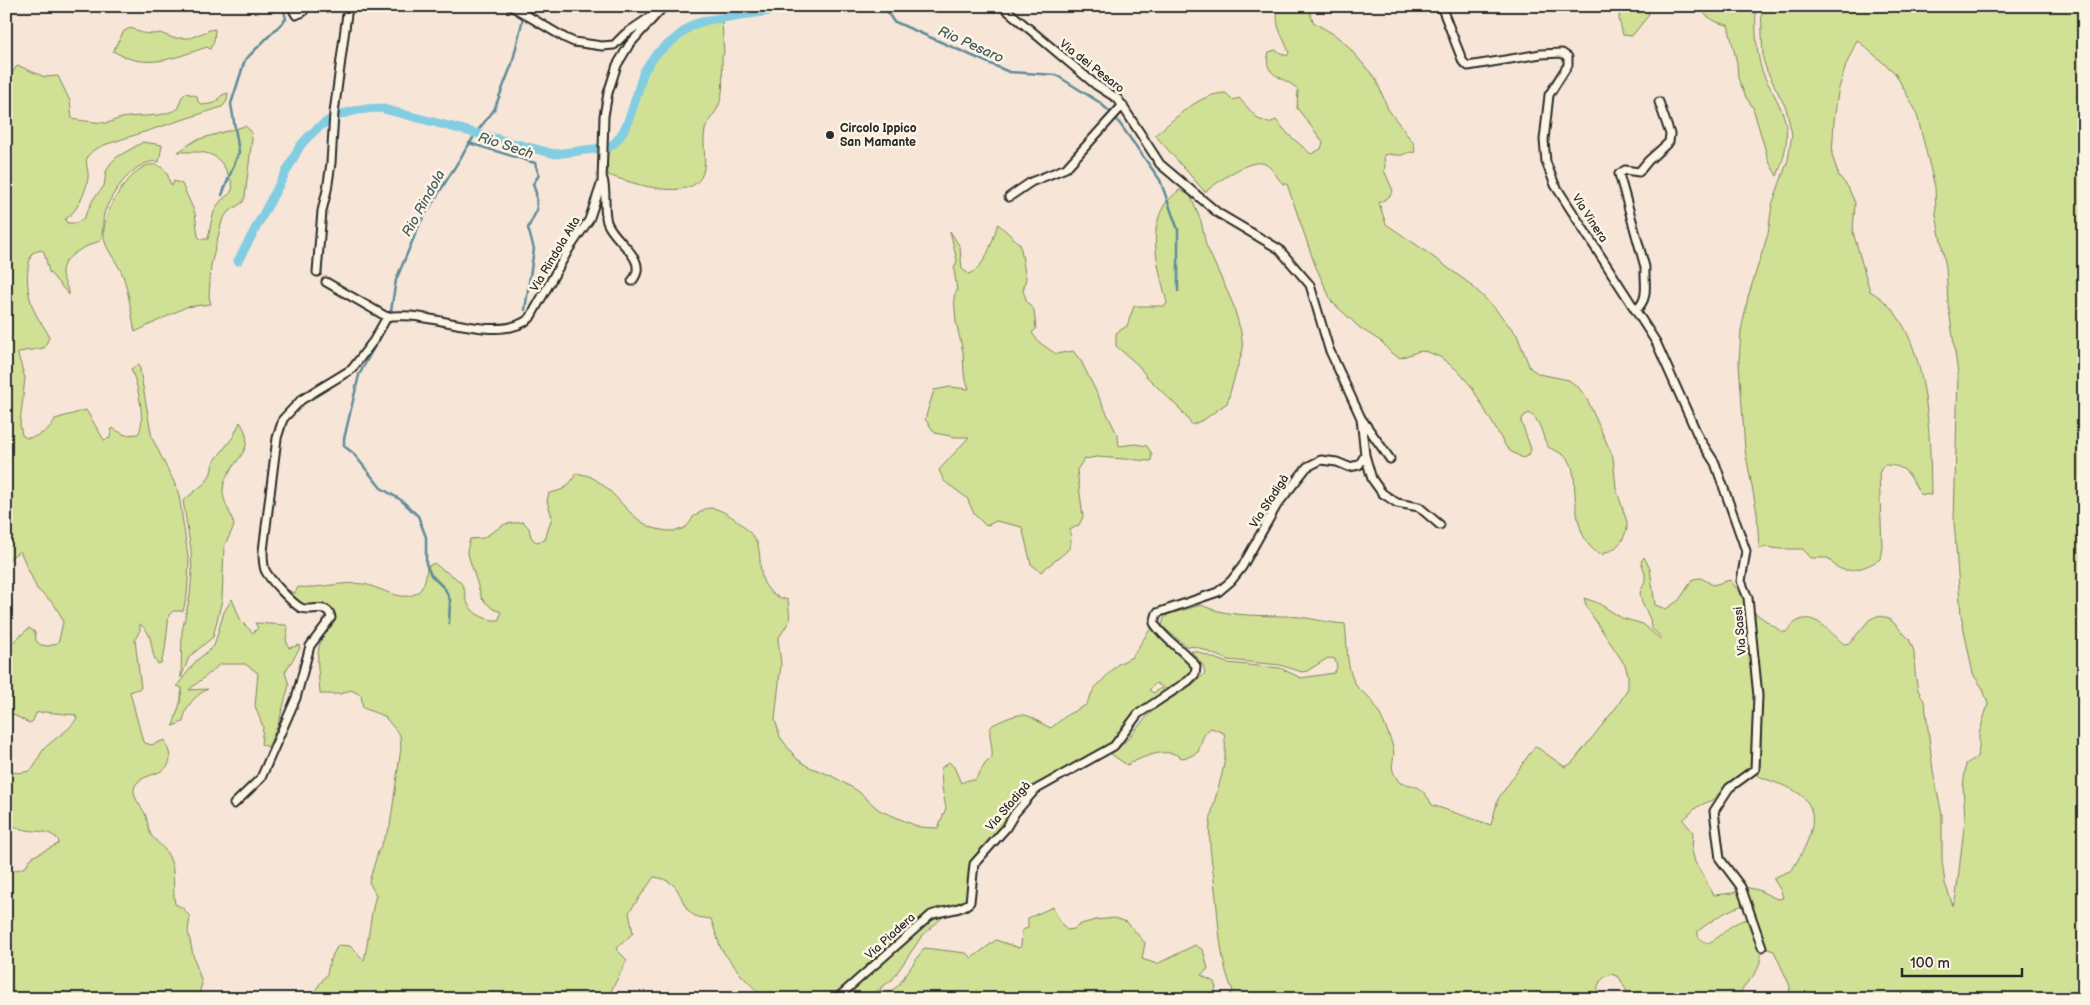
<svg xmlns="http://www.w3.org/2000/svg" width="2090" height="1005" font-family="'Balsamiq Sans',sans-serif">
<style>
.green{fill:#d0e094;stroke:#7e8660}
.lines{fill:none;stroke-linecap:round;stroke-linejoin:round}
.stream{stroke:#608c99;stroke-width:2.5}
.canal{stroke:#83cde3;stroke-width:9}
.minor-casing{stroke:#2b2b2b;stroke-width:11}
.minor{stroke:#fcf5e5;stroke-width:7}
.poi-dot{fill:#2b2b2b;stroke:#fcf5e5;stroke-width:2}
.labels{text-anchor:middle;stroke-width:5;stroke-linejoin:round;paint-order:stroke}
.street-label{font-size:12px;fill:#2b2b2b;stroke:#fcf5e5}
.poi-label{font-size:12px;font-weight:bold;fill:#2b2b2b;stroke:#fcf5e5;text-anchor:start}
.water-label{font-size:14px;font-style:italic;fill:#455c62;stroke:#fcf5e5}
</style>
<rect width="100%" height="100%" fill="#f7e6d7"/>
<filter id="ink" filterUnits="userSpaceOnUse"><feTurbulence type="fractalNoise" baseFrequency=".02" numOctaves="2"/><feDisplacementMap in="SourceGraphic" scale="10" xChannelSelector="R" yChannelSelector="G"/><feConvolveMatrix kernelMatrix="1 2 1 2 8 2 1 2 1" color-interpolation-filters="sRGB"/></filter>
<g filter="url(#ink)">
<!-- green -->
<path class="green" d="M1279,6H1308L1313,22L1335,35L1345,43L1376,79L1388,109L1414,144L1415,153C1409,151 1408,153 1402,155C1396,156 1390,153 1384,155L1385,167L1384,170L1393,191L1389,197L1379,203L1386,224L1421,248L1470,284L1492,305L1517,335L1530,368L1539,374L1569,380L1579,388L1587,399L1613,457L1616,488L1627,522V529L1622,541L1614,549L1601,555C1580,545 1576,514 1575,493C1574,483 1575,468 1568,459C1564,454 1554,450 1548,447C1541,435 1542,421 1529,413L1524,416L1521,421L1531,449L1529,455L1523,458L1510,451L1505,445L1471,386L1457,370L1440,357L1428,352L1420,351L1400,358L1391,353L1382,342L1360,328L1332,302L1315,265L1287,184H1283C1277,178 1273,168 1265,164C1250,157 1217,183 1205,192L1155,135C1175,119 1199,93 1226,93L1233,100L1239,98L1258,119L1269,123L1276,120L1289,135L1311,154L1321,149L1323,142L1297,108L1298,90C1285,76 1261,77 1269,52L1275,50L1287,56L1289,53C1283,34 1273,27 1279,6Z
M1620,6H1651L1648,16L1632,36L1623,35L1619,19Z
M1697,6H1756C1755,26 1756,52 1762,71C1767,84 1776,96 1781,109C1791,131 1786,154 1777,176L1769,162L1753,108L1746,97L1738,78L1737,63L1728,25C1715,23 1705,16 1697,6Z
M1761,6H2084V999H1789L1790,986L1774,951L1765,948L1745,887L1758,890L1777,899L1783,898L1781,891L1773,878L1792,870C1804,849 1826,816 1801,795C1789,785 1769,782 1755,774C1768,738 1758,697 1755,660C1754,645 1755,629 1755,613L1782,632H1786C1808,603 1825,628 1844,644L1850,643L1869,620L1877,616L1885,617L1892,621L1909,639L1914,651L1915,673L1918,690L1925,703L1933,771L1942,815V861L1945,883L1953,906L1956,896L1965,819L1963,787L1966,764L1977,757L1979,748V734L1988,704L1983,689L1973,674L1961,615L1954,521L1958,374L1948,302L1946,267L1936,215L1935,187L1916,111L1895,73L1857,40L1846,65L1838,92L1834,121L1832,155L1839,176L1848,187L1855,203L1853,232L1870,291C1930,324 1930,435 1931,495L1920,494C1909,475 1908,465 1884,465L1879,473L1882,547L1880,559C1870,566 1848,575 1837,567C1833,565 1831,561 1828,558H1811L1803,549H1780L1766,547L1759,549L1757,513L1745,450L1739,363L1741,331L1748,297L1768,234L1772,205L1788,160L1792,134L1786,108L1767,71L1763,59Z
M714,22H722L724,53L722,57C722,73 725,93 718,107C714,116 707,121 705,130C702,144 707,159 703,173C693,205 629,182 608,175L607,154C631,135 633,106 643,79C650,61 675,39 691,29C698,26 707,24 714,22Z
M131,28L142,33L154,34L160,33L173,38H190L210,30L215,29L214,41L210,49L207,47C174,58 146,71 113,51L124,31Z
M19,66L45,77L58,76L70,101L72,119C75,120 103,123 107,123C112,122 116,119 122,118C141,114 161,119 179,108L181,98L186,93L197,96L198,102L203,105L215,103L222,95L228,93L227,101L222,107L107,144C100,147 90,150 87,158C85,164 89,171 88,178C87,190 76,214 65,219L67,223H76L84,218L94,198L104,186L106,172L110,164L117,157L143,142L162,145L159,162C136,157 110,194 104,214C102,223 104,233 100,241C88,245 62,256 62,272C62,279 68,287 69,295L49,272L44,252L41,250L32,253C24,273 27,300 38,318C42,325 48,331 49,338L44,348L19,352L18,355L25,378L20,424L22,435L27,438C39,437 50,430 55,419L86,410L104,440L110,438L112,428L125,435L138,434C147,422 137,382 131,369L139,364L152,438L175,484L179,495L189,563L187,595L183,611H173L169,615L165,650L161,663L158,664C148,651 156,636 140,624V630L135,640L141,688L130,692L143,742L151,745L165,740C166,746 170,751 170,758C170,779 133,771 134,792C135,801 143,808 146,816C148,822 148,829 151,835C157,843 166,848 170,859C176,873 172,888 175,904L183,908L190,917L188,931L193,955L202,983L198,999H6V873L26,867L29,860L34,856L58,844L59,841C49,827 30,834 16,827C13,825 9,822 6,819V771C13,773 28,774 33,768C38,762 39,752 48,745C59,735 69,731 77,718L75,715L45,712L36,713L33,721L29,723L6,711V612L9,620L7,629L12,646L14,641L29,628L35,632L36,641L41,645L48,646L56,644L59,640L63,622L61,616L54,604L37,589L20,551L10,558L6,566V77L11,75L16,67Z
M245,126L251,131L252,139L245,197L243,202L227,213L222,221L211,265L209,297L211,304L186,307L135,332C131,313 129,293 123,276C119,264 109,254 105,242C98,218 122,183 140,169C150,162 163,163 168,176C169,180 169,182 172,186L174,181L182,184L195,213L198,236L200,239H208C211,225 211,213 220,202C223,197 229,196 231,192C234,186 232,182 229,177C218,149 204,152 178,152L196,140Z
M1179,190L1190,195L1201,221L1206,245L1233,304L1241,332L1243,349L1227,403L1205,419L1192,425L1181,410L1147,377L1138,365L1116,346V333L1127,326L1134,306H1165L1167,303C1160,272 1146,234 1165,204C1169,199 1175,194 1179,190Z
M998,224L1020,244L1026,278L1023,291L1027,302L1034,310L1036,329L1032,333L1040,343L1056,354L1073,351L1081,361L1118,436L1119,446L1135,444L1147,446L1152,454L1151,461L1097,457L1084,459L1077,470L1083,517L1079,525L1070,530C1070,535 1072,543 1070,547C1068,552 1047,566 1041,572L1031,564L1022,527L996,521L986,526L974,514L967,498L944,481L939,470L969,437H955L935,433L925,419L934,390L950,387L969,389L964,374L963,352L956,322L954,296L957,291L954,269L957,261L950,231L960,247L962,269L969,274C987,265 992,241 998,224Z
M240,422C261,453 226,461 223,489C222,502 232,513 234,526L224,547L222,600L213,637L189,657L181,678L182,631L190,595L192,572L191,550L183,501L206,482L211,473L213,463L233,437Z
M576,473C581,474 587,475 591,477C622,493 632,532 673,531C684,530 689,526 693,517C699,514 703,508 710,508C725,508 753,531 758,545C761,557 759,572 764,583C770,594 777,597 788,600L790,620L778,639L781,664L775,719L780,737L796,758L807,766L832,776L858,791L879,810L919,827L938,828L946,808L942,788L941,768L949,762L954,767L961,783L968,780H975L985,764L992,757C993,748 989,737 990,730C991,724 997,723 1001,721C1029,708 1028,718 1051,728L1067,715L1086,705L1094,689L1118,664L1132,657L1154,623L1189,656L1195,674L1171,692L1156,683L1149,690L1154,693L1161,688L1168,694L1144,712L1121,739L1042,785L976,858L970,902L937,912L836,999H765L742,976L721,949L711,919C706,918 699,918 695,916C677,906 686,881 654,877L629,912L633,933L616,949L627,960L607,999H309L327,974L330,960L338,945L350,946L364,960C369,939 370,916 376,895L369,882L378,852L390,826L401,748L400,735L384,716L363,708L361,695L351,690L340,694H320C318,660 312,647 334,618L331,610L302,607L281,587L295,593L298,587C320,589 342,581 363,584C378,586 400,602 415,594C425,589 426,576 427,567L434,563C442,571 453,574 460,582C467,590 464,597 468,604C473,615 488,621 499,620L501,612L493,609L482,599L467,551L470,539L483,538L505,524L523,522L529,528L531,537L536,542L545,540L552,517L547,501L549,493C563,491 570,486 576,473Z
M1644,557L1650,569L1655,605L1666,609L1679,600L1693,579L1701,578L1713,585L1730,580L1742,595L1749,600L1751,639L1750,657L1755,690L1752,769L1739,775L1712,800L1697,807L1683,820L1693,832L1692,851L1695,862L1714,895L1733,893L1738,890L1740,891L1744,905C1728,909 1711,921 1698,931V936L1702,941L1708,943C1726,935 1726,924 1748,919C1755,938 1769,957 1753,976C1747,983 1741,989 1738,999H1631L1619,977L1611,974C1599,979 1596,985 1598,999H1223L1227,997L1233,991C1219,960 1219,922 1215,889C1213,867 1208,845 1210,823C1214,792 1230,766 1224,733L1211,728C1202,734 1202,742 1198,752L1191,756L1182,758C1166,746 1143,757 1127,765L1111,754C1129,742 1138,723 1154,710C1171,697 1191,689 1205,673L1203,665L1191,651H1196L1227,663L1280,668L1301,678L1334,673L1337,667L1335,659L1328,658L1307,671L1302,672L1280,665L1228,660L1197,647L1186,646L1162,626L1164,618L1169,614L1201,605C1232,619 1267,614 1300,617C1315,619 1330,623 1345,624C1348,644 1345,671 1358,688C1361,692 1366,694 1370,698C1379,710 1387,729 1392,744C1398,763 1385,764 1400,783C1417,785 1424,789 1432,805L1491,825L1498,799L1535,746L1565,767L1572,763L1618,705L1628,688V675L1625,665L1587,608L1584,598L1598,603L1622,618L1643,624L1660,639L1662,638L1651,628L1650,619L1642,603L1640,593L1645,581V573L1641,561Z
M232,599L241,621L253,633L258,628L255,623L286,625L288,628L286,640L289,648L299,645L300,648L285,672L289,685L278,725L268,747L261,744L263,727L255,706L258,673L245,664H220C210,674 199,681 189,690L208,689C194,696 185,707 183,722L173,726L180,703L182,688L177,686L196,661L214,646L224,612Z
M1053,907L1060,922L1067,930L1074,929L1081,924L1096,920L1115,918L1127,922L1145,943L1142,959L1157,964L1195,945L1203,950L1208,969L1201,975L1214,982L1216,988L1210,999H890L885,995L898,986L924,948L966,953L972,958L996,940L1019,948L1021,946L1022,930L1028,928V918Z
M944,916L922,936L892,980L880,988L882,991L877,990L869,999H842L928,921Z"/>
<g class="lines">
<!-- stream -->
<path class="stream" d="M884,6L893,21L1009,72L1056,75L1099,102L1109,111
M1115,117L1160,180L1178,230V291
M479,129L494,110L512,64L526,6
M469,143L535,163L539,175L533,184L536,193L537,210L528,228L534,249L525,310
M222,195L239,152L231,104L245,60L286,19L283,6
M391,311L396,280L420,223L473,138
M389,320L359,375L344,439V446L353,453L381,488L401,500L418,516L426,537V564L431,575L445,589L450,600L449,623"/>
<!-- canal -->
<path class="canal" d="M238,261L300,146C323,118 345,109 380,108L555,154L609,147C628,138 637,91 644,71L656,54L692,25L708,20L776,10L782,6"/>
<defs>
<path id="minor" d="M291,6L296,15L303,12L306,6
M511,6L565,38L574,42L602,46L614,45L625,34L653,15
M1441,6L1463,62L1468,66L1541,54L1562,53L1568,57V65L1549,95L1544,140L1546,162L1555,185L1656,342L1699,438L1715,463L1746,551L1741,581L1748,598L1758,696L1755,769L1729,788L1714,811L1720,859L1741,887L1762,947
M603,179C607,193 603,208 607,222C613,241 651,259 632,281
M1009,197L1031,182L1066,168L1123,105
M317,272L322,211L327,190L331,163L334,113L348,6
M326,282L387,317
M1636,310C1650,298 1644,283 1645,267L1619,174L1625,170L1639,172L1648,161L1669,142L1670,134L1659,102
M387,317C395,315 402,316 410,316C444,318 502,342 530,318L569,249L589,220L602,182L604,116L608,93L617,65L629,45L664,6
M1361,418L1390,459
M1365,455L1372,479L1382,493L1397,503L1419,507L1440,525
M234,804L261,778L296,698L310,646L331,618C329,602 311,612 301,608C293,604 269,579 265,570C263,564 263,558 263,551L277,438L283,419L301,400L352,369L374,340L387,317
M836,999L931,915C943,910 961,911 970,902L974,864L1006,828L1015,813L1035,790L1114,746L1138,714L1188,681L1195,674L1196,666C1184,650 1164,640 1154,623L1157,613L1218,592L1231,581L1242,567L1277,505L1307,467L1321,460L1337,462L1349,467L1359,465L1365,455L1361,418L1329,349L1310,285L1279,249L1218,213L1160,164L1118,99L1096,85L1002,6"/>
</defs>
<!-- minor casing -->
<use href="#minor" class="minor-casing"/>
<!-- minor -->
<use href="#minor" class="minor"/>
</g>
</g>
<!-- markers -->
<circle class="poi-dot" cx="830" cy="135" r="5"/>
<g class="labels">
<!-- street labels -->
<g class="street-label">
<text transform="translate(1092 66) rotate(38)" y="4">Via dei Pesaro</text>
<text transform="translate(1590 218) rotate(57)" y="4">Via Vinera</text>
<text transform="translate(555 254) rotate(-59)" y="4">Via Rindola Alta</text>
<text transform="translate(1269 501) rotate(-57)" y="4">Via Sfadigà</text>
<text transform="translate(1740 631) rotate(-95)" y="4">Via Sassi</text>
<text transform="translate(1008 806) rotate(-49)" y="4">Via Sfadigà</text>
<text transform="translate(890 936) rotate(-42)" y="4">Via Piadera</text>
</g>
<!-- poi labels -->
<g class="poi-label">
<text x="840" y="132">Circolo Ippico<tspan x="840" dy="14">San Mamante</tspan></text>
</g>
<!-- water labels -->
<g class="water-label">
<text transform="translate(971 44) rotate(24)" y="5">Rio Pesaro</text>
<text transform="translate(506 145) rotate(18)" y="5">Rio Sech</text>
<text transform="translate(423 203) rotate(-61)" y="5">Rio Rindola</text>
</g>
</g>
<!-- margin -->
<rect width="2090" height="1005" fill="none" stroke="#fcf5e5" stroke-width="25"/>
<rect x="12" y="12" width="2065" height="980" fill="none" stroke="#2b2b2b" stroke-width="2" filter="url(#ink)"/>
<!-- scale -->
<path d="M1902 968v8h120v-8" fill="none" stroke="#2b2b2b" stroke-width="2.5"/>
<text x="1910" y="968" font-size="15" fill="#2b2b2b" stroke="#fcf5e5" stroke-width="4" paint-order="stroke">100 m</text>
</svg>
